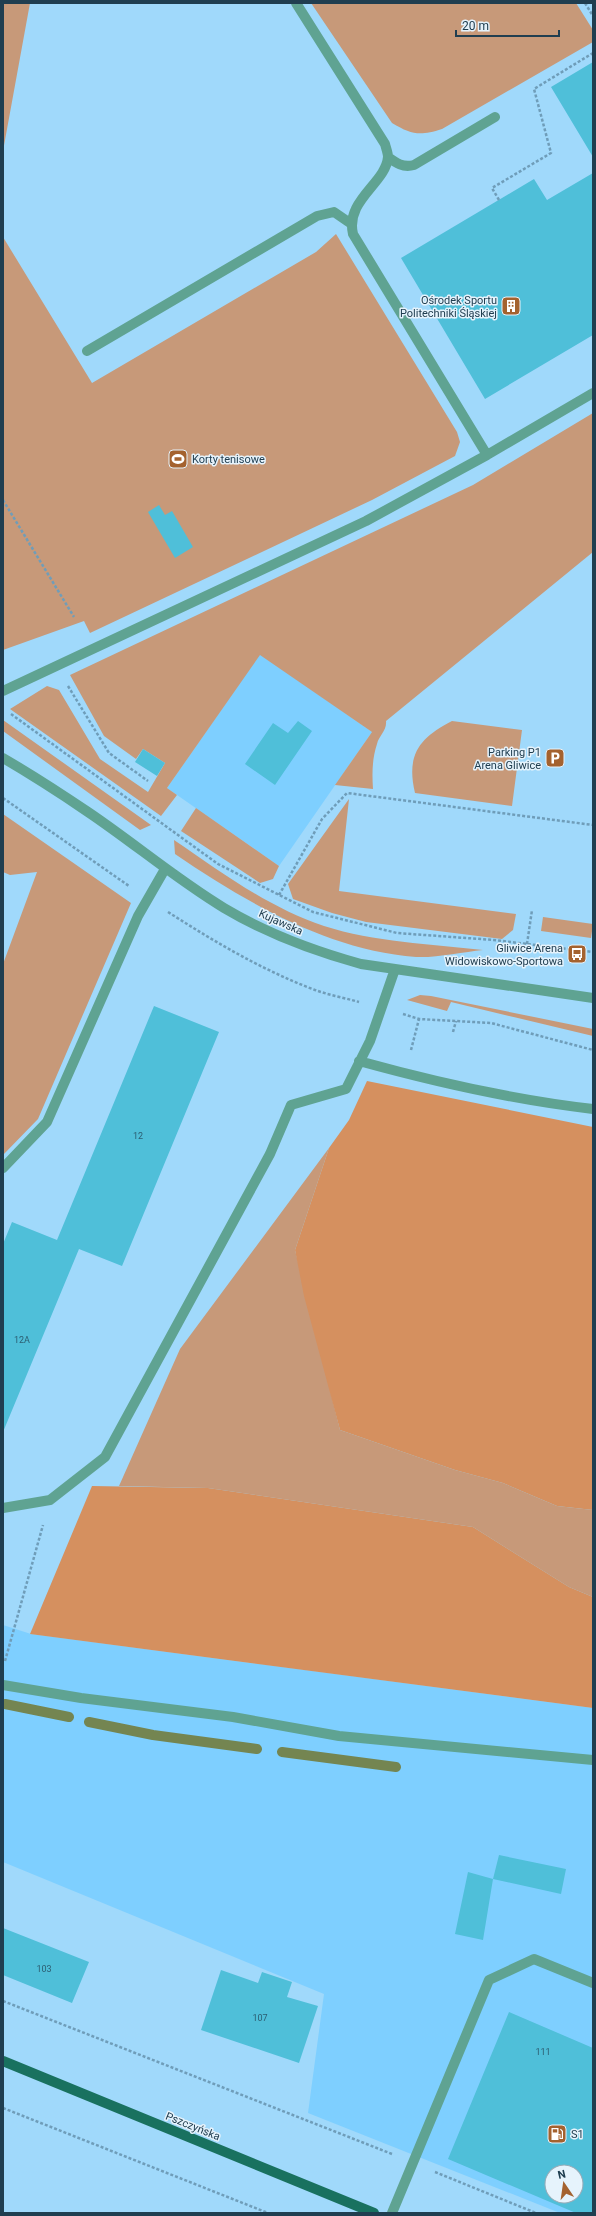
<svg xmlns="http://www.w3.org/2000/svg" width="596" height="2216" font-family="Roboto,sans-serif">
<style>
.built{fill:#7ecfff;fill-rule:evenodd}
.green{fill:#c79979}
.forest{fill:#d5905f}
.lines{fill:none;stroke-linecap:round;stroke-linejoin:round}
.stream{stroke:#748551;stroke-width:10}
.building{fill:#4fbfd9;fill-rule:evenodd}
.path{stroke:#6f9db9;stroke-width:2.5;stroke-dasharray:3 2;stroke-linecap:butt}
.minor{stroke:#5fa392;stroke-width:10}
.major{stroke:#19715f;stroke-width:10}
.labels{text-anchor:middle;stroke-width:3;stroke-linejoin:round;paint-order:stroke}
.number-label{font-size:9px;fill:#2c5e72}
.poi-label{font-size:11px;fill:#203e50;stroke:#e6f3fc;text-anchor:end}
.street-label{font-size:11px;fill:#203e50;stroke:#e6f3fc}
</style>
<rect width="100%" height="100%" fill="#a0d9fb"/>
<!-- built -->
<path class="built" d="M260,654L372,732L279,866L167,788Z
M3,1625L31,1634L593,1708V2213H560L308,2113L324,1994L3,1862ZM552,2172H576V2196H552Z"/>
<!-- green -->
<path class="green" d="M3,3H30L3,151Z
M311,3H576L593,30V42L442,129C420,136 412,135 392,123Z
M336,234L457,432L460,442L455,456L372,500L90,633L84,621L3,650V237L92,383L316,252Z
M593,413V552L386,721C387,731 379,735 377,744C372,759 372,774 373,789L335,785L372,732L260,655L167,788L177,795L161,816L10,709L47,686L59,690L100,759L148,792L165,763L143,749L136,759L104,736L70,675L473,485Z
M3,720L151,825L140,830L3,731Z
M452,721L522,730L512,806L415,793C406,755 419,738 452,721Z
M349,799L339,891L516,914L513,930L502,939L366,922L332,913L293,899L288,884Z
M196,808L279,866L273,879L260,883L181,831Z
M3,814L131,903L38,1119L3,1155V964L37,872L10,875L3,872Z
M174,840C221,872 269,908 324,926C374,942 431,944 483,950C463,952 436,958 416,957C328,950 247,903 175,854Z
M543,917L593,924L591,938L541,931Z
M420,995L431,996L593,1029V1036L451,1002L447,1011L407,1000Z
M329,1148L295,1250L340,1430L455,1470L503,1483L557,1506L593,1510V1597L569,1587L473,1527L208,1488L119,1486L180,1349Z"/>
<!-- forest -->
<path class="forest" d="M367,1081L593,1127V1510L557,1506L503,1483L455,1470L340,1430L304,1296L295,1250L329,1148L349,1120Z
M92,1486L208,1488L473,1527L569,1587L593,1597V1708L30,1634Z"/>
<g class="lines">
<!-- stream -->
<path class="stream" d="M5,1704L69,1717
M89,1722L153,1735L257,1749
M282,1752L396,1767"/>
</g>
<!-- building -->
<path class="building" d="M593,62V157L551,87Z
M593,173V335L485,399L401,258L534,179L547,200Z
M159,505L165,515L172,511L193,547L175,558L148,512Z
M298,721L312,731L275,785L245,764L273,723L288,733Z
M143,749L165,763L157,776L135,762Z
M154,1006L219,1032L122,1266L79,1249L3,1432V1244L12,1222L57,1240Z
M499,1855L566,1869L561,1894L493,1879Z
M468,1872L493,1879L483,1940L455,1934Z
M3,1928L89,1962L72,2003L3,1975Z
M221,1970L258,1983L262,1972L292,1982L287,1997L318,2006L299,2063L201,2030Z
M509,2012L593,2048V2213H576L448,2159ZM552,2172H576V2196H552Z"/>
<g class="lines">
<!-- path -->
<path class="path" d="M585,3L593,16
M499,200L492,188L551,153L534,89L593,53
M3,500L74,617
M68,686L109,753L148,781
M11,714L218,864L313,912L397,933L494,940L593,952
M3,798L129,886
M279,895L322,819L347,793L593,825
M168,912C215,942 262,970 315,990C329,995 345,998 359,1002
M527,944L532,910
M403,1014L419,1019L491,1023L593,1050
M453,1032L456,1021
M411,1050L419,1019
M5,1661L43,1525
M3,2001L392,2154
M3,2108L268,2213
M435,2172L536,2213"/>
<!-- minor -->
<path class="minor" d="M388,157C396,163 403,168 414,165L495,117
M87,351L317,216L334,212L350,223
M487,455L593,393
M3,691L366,521L487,455L353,234C345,200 386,183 388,157C388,153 386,148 385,144L296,3
M3,758C32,775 60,793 88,812C134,843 176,879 224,908C266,933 314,951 361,964L593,998
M359,1061C435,1082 514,1100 593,1109
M3,1168L47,1122L138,916L165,869
M3,1508L50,1500L105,1457L270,1154L291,1105L346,1089L370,1041L395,969
M3,1685L81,1698L233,1717L339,1736L593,1760
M392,2213L489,1980L534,1959L593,1983"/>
<!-- major -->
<path class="major" d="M3,2061L374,2213"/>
</g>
<!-- icons -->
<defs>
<symbol id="building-square" viewBox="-11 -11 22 22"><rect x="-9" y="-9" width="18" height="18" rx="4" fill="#a4622f" stroke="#e6f3fc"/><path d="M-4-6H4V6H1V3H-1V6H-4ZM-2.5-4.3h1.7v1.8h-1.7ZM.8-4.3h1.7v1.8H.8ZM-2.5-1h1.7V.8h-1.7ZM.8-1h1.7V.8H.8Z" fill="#fff"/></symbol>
<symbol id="stadium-square" viewBox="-11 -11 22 22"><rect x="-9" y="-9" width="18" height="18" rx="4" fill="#a4622f" stroke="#e6f3fc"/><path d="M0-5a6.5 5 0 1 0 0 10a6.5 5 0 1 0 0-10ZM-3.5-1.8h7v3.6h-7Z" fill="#fff"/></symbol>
<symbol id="parking-square" viewBox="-11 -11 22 22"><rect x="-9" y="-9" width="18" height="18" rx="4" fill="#a4622f" stroke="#e6f3fc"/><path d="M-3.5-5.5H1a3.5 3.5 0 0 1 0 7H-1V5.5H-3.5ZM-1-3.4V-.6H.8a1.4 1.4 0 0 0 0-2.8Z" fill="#fff"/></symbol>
<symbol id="bus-square" viewBox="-11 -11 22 22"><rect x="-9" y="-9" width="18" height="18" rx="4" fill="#a4622f" stroke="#e6f3fc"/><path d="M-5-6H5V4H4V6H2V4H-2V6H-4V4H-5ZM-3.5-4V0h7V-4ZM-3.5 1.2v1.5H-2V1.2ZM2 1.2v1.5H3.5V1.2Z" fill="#fff"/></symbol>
<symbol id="fuel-square" viewBox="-11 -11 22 22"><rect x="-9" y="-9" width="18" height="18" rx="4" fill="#a4622f" stroke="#e6f3fc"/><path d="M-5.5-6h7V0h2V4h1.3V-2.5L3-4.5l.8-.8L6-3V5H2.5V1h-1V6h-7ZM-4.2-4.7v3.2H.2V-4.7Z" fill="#fff"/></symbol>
</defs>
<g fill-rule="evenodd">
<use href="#building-square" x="500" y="295" width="22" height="22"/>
<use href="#stadium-square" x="167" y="448" width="22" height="22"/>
<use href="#parking-square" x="544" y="747" width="22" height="22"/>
<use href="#bus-square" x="566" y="943" width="22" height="22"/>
<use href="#fuel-square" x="546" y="2123" width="22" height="22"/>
</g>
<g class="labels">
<!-- number labels -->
<g class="number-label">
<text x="138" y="1139">12</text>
<text x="22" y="1343">12A</text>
<text x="44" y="1972">103</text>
<text x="260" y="2021">107</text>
<text x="543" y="2055">111</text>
</g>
<!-- poi labels -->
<g class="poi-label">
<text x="497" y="304">Ośrodek Sportu<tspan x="497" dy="13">Politechniki Śląskiej</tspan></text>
<text x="192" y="463" text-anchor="start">Korty tenisowe</text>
<text x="541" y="756">Parking P1<tspan x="541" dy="13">Arena Gliwice</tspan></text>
<text x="563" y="952">Gliwice Arena<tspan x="563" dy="13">Widowiskowo-Sportowa</tspan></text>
<text x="571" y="2138" text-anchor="start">S1</text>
</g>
<!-- street labels -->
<g class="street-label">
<text transform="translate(281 922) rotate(24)" y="4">Kujawska</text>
<text transform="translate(193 2126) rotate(22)" y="4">Pszczyńska</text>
</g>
</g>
<!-- border -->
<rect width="596" height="2216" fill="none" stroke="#203e50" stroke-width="8"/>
<!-- north arrow -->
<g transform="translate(564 2184) rotate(347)"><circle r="19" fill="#e6f3fc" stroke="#97abb7"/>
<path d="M0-3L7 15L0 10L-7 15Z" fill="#a4622f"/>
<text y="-6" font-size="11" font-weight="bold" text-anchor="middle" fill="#203e50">N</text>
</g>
<!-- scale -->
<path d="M456 30v6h103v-6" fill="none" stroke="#203e50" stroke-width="2"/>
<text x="462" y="30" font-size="12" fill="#203e50" stroke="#e6f3fc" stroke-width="3" paint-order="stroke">20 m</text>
</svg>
